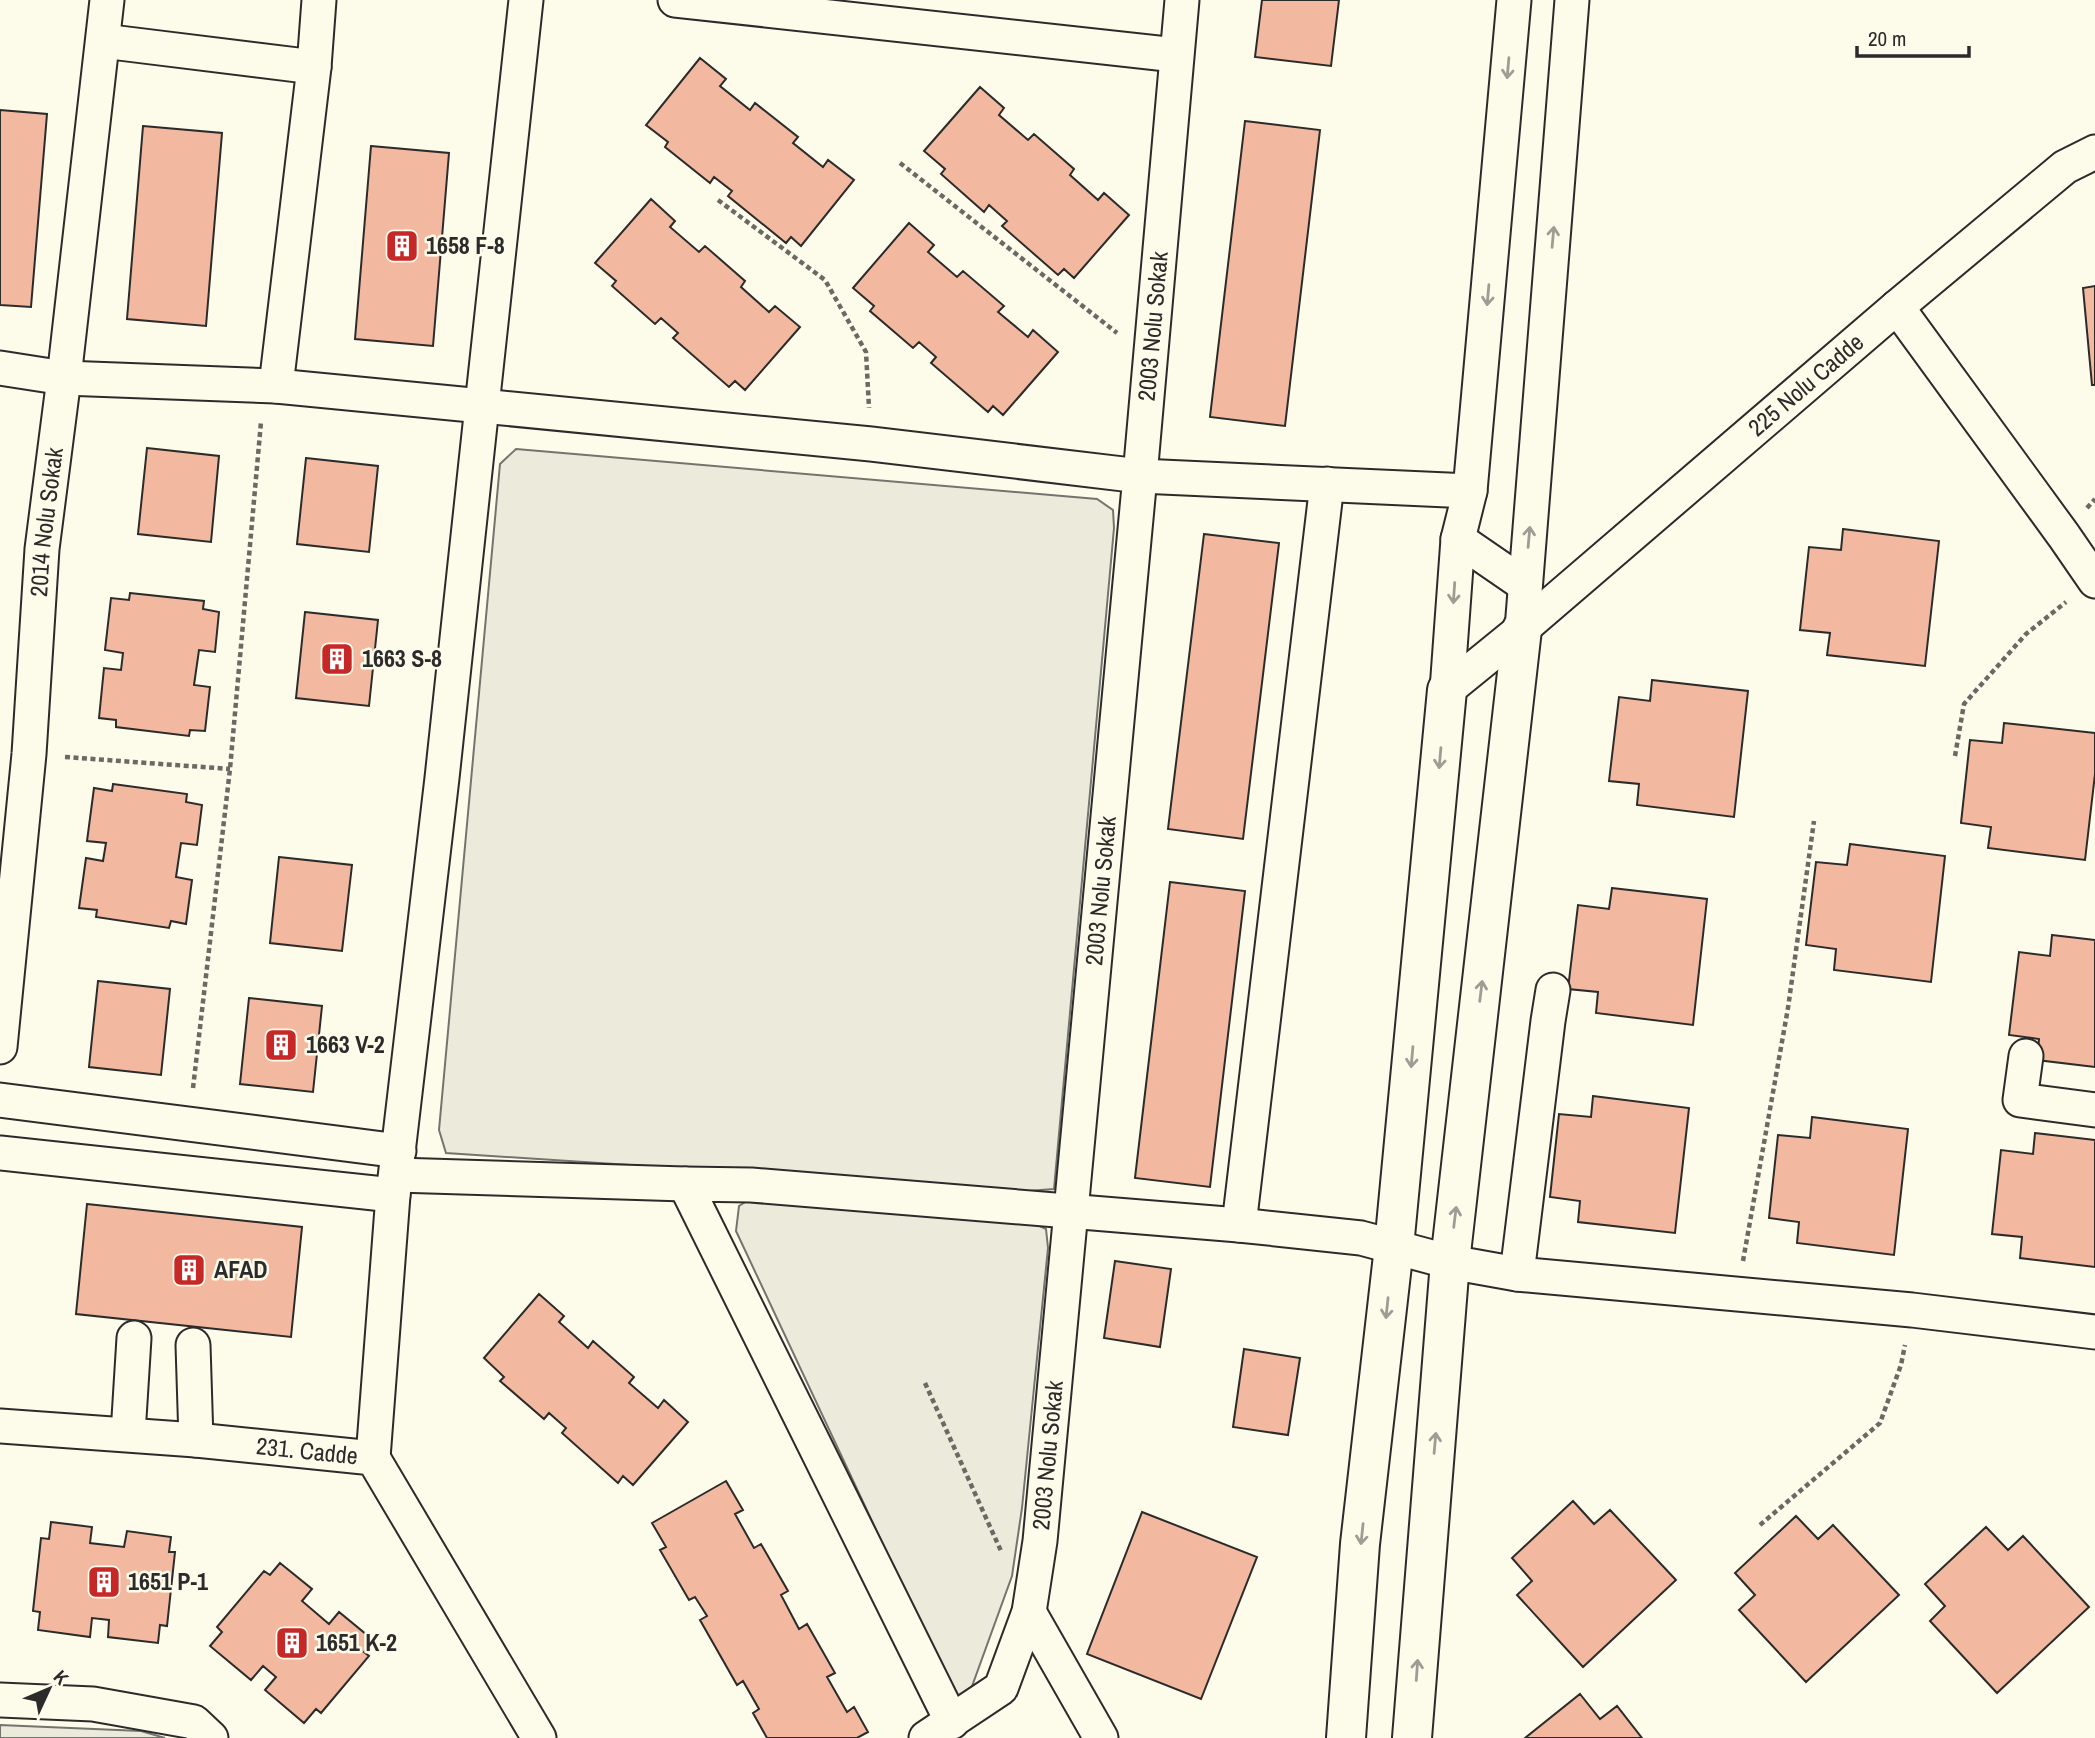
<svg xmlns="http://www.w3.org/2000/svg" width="2095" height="1738" font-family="'Archivo Narrow',sans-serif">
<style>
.green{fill:#ecebdb;stroke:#74746e;stroke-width:2}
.building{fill:#f2b8a0;stroke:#2b2b2b;stroke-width:2}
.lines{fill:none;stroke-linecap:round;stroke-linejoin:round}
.street-casing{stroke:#2b2b2b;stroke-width:37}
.secondary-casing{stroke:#2b2b2b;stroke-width:42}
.path{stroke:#6a6964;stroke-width:4.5;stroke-dasharray:5 3.5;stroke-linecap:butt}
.street{stroke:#fdfbea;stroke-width:33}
.secondary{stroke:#fdfbea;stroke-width:38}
.oneway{stroke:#9e9d94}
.labels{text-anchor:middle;stroke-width:5;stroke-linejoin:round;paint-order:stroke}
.poi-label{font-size:24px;font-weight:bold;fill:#2b2b2b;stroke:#fdfbea;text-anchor:start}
.street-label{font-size:24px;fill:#2b2b2b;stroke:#fdfbea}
</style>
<rect width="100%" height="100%" fill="#fdfbea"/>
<!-- green -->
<path class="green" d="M516,449L1097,499L1113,510L1114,528L1054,1189L1027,1191L446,1153L439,1130L500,464Z
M756,1195L1031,1222L1046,1229L1048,1248L1022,1508L1012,1576L971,1689L955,1698L736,1231L739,1206Z
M0,1725L141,1731L165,1738H0Z"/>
<!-- building -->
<path class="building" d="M1262,0H1339L1331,66L1255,57Z
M700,58L726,79L720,86L750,110L755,103L798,137L793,143L823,167L828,160L854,180L801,246L791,237L786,243L728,196L732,191L714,177L710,183L665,147L668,142L646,125Z
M980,87L1004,108L999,115L1028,140L1034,134L1074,169L1070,175L1098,200L1104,193L1129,215L1074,278L1064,269L1058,275L1002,226L1007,221L989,205L984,212L941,174L945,169L924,151Z
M0,110L47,114L31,307L0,305Z
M1245,121L1320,130L1285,426L1210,417Z
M143,126L222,133L206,326L127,319Z
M371,146L449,153L433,346L355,339Z
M651,199L675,221L670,227L699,252L705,246L745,281L741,287L769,312L775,306L800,327L745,390L735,381L729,387L673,338L678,333L661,318L655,324L612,286L616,281L595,263Z
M909,223L934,245L928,252L957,277L963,271L1004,306L998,312L1028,337L1033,330L1058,352L1003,415L993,406L988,412L931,363L936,357L919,342L913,348L870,311L874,306L853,288Z
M2095,286V385H2092L2083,288Z
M147,448L219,456L211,542L138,534Z
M306,458L378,466L369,552L297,544Z
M1843,529L1939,541L1925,666L1827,655L1830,633L1800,630L1809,547L1841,550Z
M1204,534L1279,543L1243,839L1168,829Z
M130,593L204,601L203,609L219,612L215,652L199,650L194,685L210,687L205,731L190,730L189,736L116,727V720L99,718L104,668L121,670L123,653L105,650L111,598L129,600Z
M305,612L378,620L369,706L296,698Z
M1652,680L1748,691L1734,817L1637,805L1639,784L1609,781L1619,697L1650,701Z
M2004,723L2095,733V774L2085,860L1988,848L1991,827L1961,823L1970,740L2002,743Z
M113,784L187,794L186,802L202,805L197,845L181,843L176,877L192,880L186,924L171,921L169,928L96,917L97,910L79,908L86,858L103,861L106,843L87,841L94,788L112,791Z
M1850,844L1945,856L1931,982L1834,970L1836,949L1806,945L1816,862L1847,865Z
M279,857L352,865L342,951L270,943Z
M1170,882L1245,891L1210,1187L1135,1178Z
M1612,888L1707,899L1693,1025L1596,1013L1598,992L1568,989L1578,905L1609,909Z
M2052,935L2095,940V1067L2037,1060L2039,1039L2009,1035L2019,952L2050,956Z
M98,981L170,989L161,1075L89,1067Z
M249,998L322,1006L313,1092L240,1084Z
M1593,1096L1689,1108L1675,1233L1578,1222L1580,1201L1550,1197L1559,1114L1591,1117Z
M1812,1117L1908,1129L1894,1255L1797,1243L1799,1222L1769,1218L1778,1135L1810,1138Z
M2035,1133L2095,1140V1267L2020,1258L2022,1237L1992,1234L2001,1150L2033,1154Z
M87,1204L302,1227L291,1337L76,1314Z
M1115,1261L1171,1269L1160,1347L1104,1338Z
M539,1294L564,1316L559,1322L588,1348L593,1341L634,1377L629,1383L658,1408L664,1400L688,1422L633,1485L623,1476L618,1483L562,1433L566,1428L549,1413L544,1419L500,1381L504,1377L484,1358Z
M1244,1349L1300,1358L1288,1435L1233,1427Z
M726,1481L743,1510L735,1514L754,1548L761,1544L788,1591L781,1595L799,1629L807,1624L835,1673L827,1677L847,1712L854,1707L868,1732L857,1738H767L753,1713L759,1709L743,1681L737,1685L700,1620L707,1616L695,1597L689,1600L660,1550L666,1547L652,1523Z
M1573,1501L1594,1524L1610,1510L1676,1580L1583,1667L1517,1595L1532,1581L1512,1558Z
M1142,1512L1257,1557L1201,1699L1087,1654Z
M1796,1516L1818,1539L1833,1525L1899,1595L1806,1682L1739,1610L1755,1595L1735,1573Z
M51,1522L92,1527L90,1543L124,1547L127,1531L171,1537L169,1552H175L167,1626L160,1625L158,1643L108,1637L109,1620L92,1618L90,1637L38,1630L40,1612L33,1611L41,1538L49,1539Z
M1986,1527L2008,1550L2023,1536L2089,1607L1997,1693L1930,1621L1945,1606L1925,1584Z
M280,1563L312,1589L302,1601L329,1624L339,1612L373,1640L364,1652L369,1656L321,1713L316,1709L304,1723L265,1690L276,1677L263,1666L251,1680L210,1646L222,1632L217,1627L264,1571L270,1575Z
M1580,1694L1600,1719L1617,1706L1642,1738H1525Z"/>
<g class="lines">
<defs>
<g id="street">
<path d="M526,0L482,406L871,444L1140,476L1470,491"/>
<path d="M675,0L1176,55"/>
<path d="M103,41L314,67"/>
<path d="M1897,307L2064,536L2095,581"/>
<path d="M0,368L64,378L276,386L482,406L442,778L393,1195L373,1458"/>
<path d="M276,386L314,67L319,0"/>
<path d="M1458,539L1525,585"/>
<path d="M1522,629L1572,0"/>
<path id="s1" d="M1447,690L1522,629L1897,307L2065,167L2095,152"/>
<path d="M1447,690L1458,539L1470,491L1514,0"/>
<path id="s2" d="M0,1047L29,754L42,549L64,378L107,0"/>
<path d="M2026,1056L2020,1100L2095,1110"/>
<path d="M0,1100L399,1151"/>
<path d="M0,1153L393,1195"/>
<path d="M397,1175L685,1184"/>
<path d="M1239,1225L1327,484"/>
<path d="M1517,1274L1548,1021L1553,990"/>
<path d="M193,1345L196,1440"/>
<path id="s3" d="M0,1426L196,1440L373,1458L539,1738"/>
<path d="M128,1434L134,1338"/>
<path d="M1029,1612L1101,1738"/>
<path d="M0,1700L93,1704L194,1722L211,1738"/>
<path d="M952,1722L685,1184L751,1185L1239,1225L1361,1238L1450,1262L1517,1274L1912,1310L2095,1332"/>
<path id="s4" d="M926,1738L1001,1688L1029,1612L1040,1541L1140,476L1182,0"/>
</g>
<path id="secondary" d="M1346,1738L1360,1544L1394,1247L1447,690
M1412,1738L1450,1262L1522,629"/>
</defs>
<!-- street casing -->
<use href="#street" class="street-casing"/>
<!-- secondary casing -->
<use href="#secondary" class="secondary-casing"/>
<!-- path -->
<path class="path" d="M900,163L1117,333
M718,200L825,280L866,352L869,408
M2087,508L2095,499
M1955,756L1964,704L2026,634L2066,602
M65,757L230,769
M193,1088L230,769L261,422
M1743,1261L1788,1008L1814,821
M925,1383L1001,1551
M1760,1525L1880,1423L1901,1365L1905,1345"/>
<!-- street -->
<use href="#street" class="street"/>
<!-- secondary -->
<use href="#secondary" class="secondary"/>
</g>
<!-- one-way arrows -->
<defs><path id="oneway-shaft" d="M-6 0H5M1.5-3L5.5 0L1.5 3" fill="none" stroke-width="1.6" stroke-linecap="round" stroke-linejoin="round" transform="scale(1.75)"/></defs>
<g class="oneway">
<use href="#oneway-shaft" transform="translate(1508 68) rotate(95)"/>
<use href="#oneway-shaft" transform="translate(1553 237) rotate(-85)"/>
<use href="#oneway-shaft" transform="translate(1488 295) rotate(95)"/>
<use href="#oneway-shaft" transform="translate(1529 537) rotate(-85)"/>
<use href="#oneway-shaft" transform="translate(1454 593) rotate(94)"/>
<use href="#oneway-shaft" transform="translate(1440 758) rotate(95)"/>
<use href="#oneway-shaft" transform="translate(1481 991) rotate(-83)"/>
<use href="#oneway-shaft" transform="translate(1412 1057) rotate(95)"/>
<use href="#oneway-shaft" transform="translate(1455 1217) rotate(-83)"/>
<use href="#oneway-shaft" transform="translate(1387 1308) rotate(96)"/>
<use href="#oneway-shaft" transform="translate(1435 1443) rotate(-85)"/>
<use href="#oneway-shaft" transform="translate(1362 1534) rotate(96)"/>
<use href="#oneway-shaft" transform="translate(1417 1670) rotate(-86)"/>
</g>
<!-- icons -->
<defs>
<symbol id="building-square" viewBox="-11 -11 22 22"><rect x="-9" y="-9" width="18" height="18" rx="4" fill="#c62828" stroke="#fdfbea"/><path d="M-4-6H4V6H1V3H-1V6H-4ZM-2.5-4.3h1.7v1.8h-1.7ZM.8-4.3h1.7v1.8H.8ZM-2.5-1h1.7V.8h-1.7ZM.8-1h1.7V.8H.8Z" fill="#fff"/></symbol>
</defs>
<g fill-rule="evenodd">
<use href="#building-square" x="383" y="227" width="38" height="38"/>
<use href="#building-square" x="318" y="640" width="38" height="38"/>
<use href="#building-square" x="262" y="1026" width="38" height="38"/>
<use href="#building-square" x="170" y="1251" width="38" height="38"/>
<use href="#building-square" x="85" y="1563" width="38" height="38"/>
<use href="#building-square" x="273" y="1624" width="38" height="38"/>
</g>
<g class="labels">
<!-- poi labels -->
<g class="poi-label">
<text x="426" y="254">1658 F-8</text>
<text x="362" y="667">1663 S-8</text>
<text x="306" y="1053">1663 V-2</text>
<text x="214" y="1278">AFAD</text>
<text x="128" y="1590">1651 P-1</text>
<text x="316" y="1651">1651 K-2</text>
</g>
<!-- street labels -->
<g class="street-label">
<text dy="8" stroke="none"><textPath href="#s4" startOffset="1463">2003 Nolu Sokak</textPath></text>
<text dy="8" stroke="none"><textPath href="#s1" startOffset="471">225 Nolu Cadde</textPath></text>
<text dy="8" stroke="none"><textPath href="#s2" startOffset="527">2014 Nolu Sokak</textPath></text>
<text dy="8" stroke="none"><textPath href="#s4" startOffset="896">2003 Nolu Sokak</textPath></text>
<text dy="8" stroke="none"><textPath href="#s3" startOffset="308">231. Cadde</textPath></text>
<text dy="8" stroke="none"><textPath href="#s4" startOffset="329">2003 Nolu Sokak</textPath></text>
</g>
</g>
<!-- north arrow -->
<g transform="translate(49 1689) rotate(46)" stroke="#fdfbea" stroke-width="5" paint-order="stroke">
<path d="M0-5L12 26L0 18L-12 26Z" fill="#2b2b2b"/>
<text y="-10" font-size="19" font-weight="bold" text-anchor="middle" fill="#2b2b2b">K</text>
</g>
<!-- scale -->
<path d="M1857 46v10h112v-10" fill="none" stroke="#2b2b2b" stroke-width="3.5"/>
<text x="1868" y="46" font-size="21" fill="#2b2b2b" stroke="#fdfbea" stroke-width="5" paint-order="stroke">20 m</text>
</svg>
